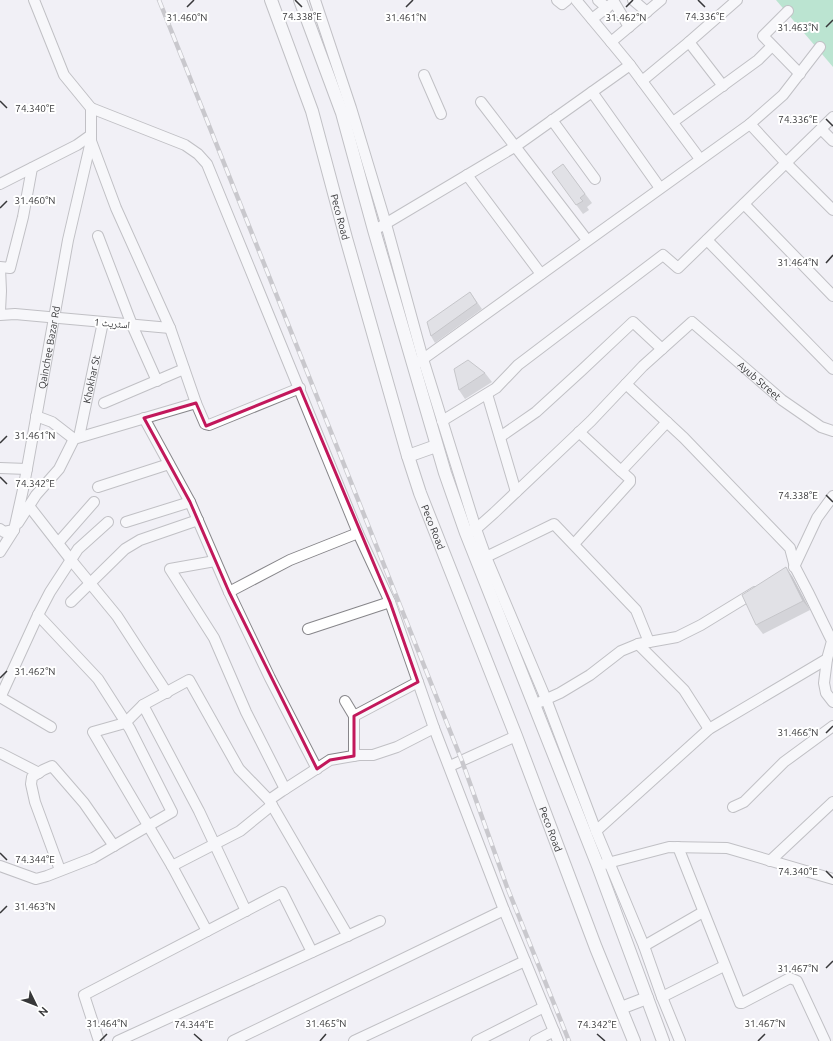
<svg xmlns="http://www.w3.org/2000/svg" width="833" height="1041" font-family="Ubuntu,'Noto Naskh Arabic',sans-serif">
<style>
.green{fill:#7bd5a4}
.lines{fill:none;stroke-linecap:round;stroke-linejoin:round}
.minor-casing{stroke:#87868a;stroke-width:12}
.major-casing{stroke:#87868a;stroke-width:14}
.minor{stroke:#fff;stroke-width:10}
.major{stroke:#fff;stroke-width:12}
.rail-casing{stroke:#99989c;stroke-width:4.5}
.rail{stroke:#fff;stroke-width:3;stroke-dasharray:9;stroke-linecap:butt}
.wall{fill:#b2b2b5}
.shaded-wall{fill:#919194}
.building{fill:#cfcfd3;stroke:#919194}
.marked{fill:none;stroke:#c2185b;stroke-width:3;stroke-linejoin:round}
.ticks{fill:none;stroke:#373739;stroke-width:1.5}
.labels{text-anchor:middle;stroke-width:4;stroke-linejoin:round;paint-order:stroke}
.street-label{font-size:10px;fill:#373739;stroke:#fff}
.ticks-label{font-size:10px;text-anchor:middle;fill:#373739;stroke:#fff;stroke-width:4;stroke-linejoin:round;paint-order:stroke}
</style>
<rect width="100%" height="100%" fill="#f1f0f5"/>
<!-- green -->
<path class="green" d="M776,0H833V67Z"/>
<g class="lines">
<defs>
<g id="minor">
<path d="M34,0L64,75L91,108"/>
<path d="M315,0L351,108L386,224L423,359L476,529L486,557L546,699L596,831"/>
<path d="M557,0L562,4L567,0"/>
<path d="M576,0L611,42"/>
<path d="M598,0L607,8"/>
<path d="M633,0L647,12"/>
<path d="M788,11L763,36L800,74"/>
<path d="M592,19L614,2L629,27"/>
<path d="M630,65L700,159"/>
<path d="M424,75L441,114"/>
<path d="M642,81L689,42"/>
<path d="M723,86L689,42L737,0"/>
<path d="M592,92L660,188"/>
<path d="M481,102L587,240"/>
<path d="M91,108L185,145L198,154L207,164L358,533L390,602L434,728L504,910L558,1041"/>
<path d="M91,108V141L116,208L170,328L196,403L205,424L209,425L300,388"/>
<path d="M552,120L595,179"/>
<path d="M673,122L758,60L772,46"/>
<path d="M750,124L786,163L833,210"/>
<path d="M821,129L833,141"/>
<path d="M467,175L541,274"/>
<path d="M0,184L77,145L91,135"/>
<path d="M744,204L833,296"/>
<path d="M380,227L516,146L630,65L611,42L661,0"/>
<path d="M98,236L132,325L157,381"/>
<path d="M707,240L833,369"/>
<path d="M0,267L10,268L23,217L32,168"/>
<path d="M0,268L1,291L0,311"/>
<path d="M0,315L15,314L170,328"/>
<path d="M419,362L750,124L783,95L820,47"/>
<path d="M626,384L684,438L790,548L795,567L808,592L832,641L827,659L709,729L596,831L644,946L662,997L680,1041"/>
<path d="M487,394L516,492"/>
<path d="M104,403L184,369"/>
<path d="M36,416L52,422L74,439"/>
<path d="M144,418L190,502L229,592L270,678L317,769"/>
<path d="M442,421L496,388L518,365L663,255L678,268L833,117"/>
<path d="M579,432L621,471"/>
<path id="s1" d="M79,437L103,322"/>
<path d="M500,437L536,412L582,370L633,322L662,349"/>
<path d="M0,468L27,469"/>
<path d="M98,487L169,464"/>
<path d="M29,506L71,560L117,616L167,693"/>
<path d="M126,522L190,502"/>
<path d="M18,523L36,495L59,469L74,439L196,403"/>
<path d="M0,529L4,532L14,530"/>
<path id="s2" d="M471,531L476,529L494,513L591,421L643,366L692,322L782,400L821,427L833,431"/>
<path d="M58,543L94,502"/>
<path d="M574,544L630,482V479L621,471L667,422"/>
<path id="s3" d="M0,552L14,530L24,485L68,240L91,141"/>
<path d="M486,557L554,524L636,610L649,642"/>
<path d="M215,561L170,569L214,638L246,712L285,789"/>
<path d="M794,567L817,518L833,496"/>
<path d="M229,592L290,560L358,533"/>
<path d="M71,602L125,549L140,540L198,520"/>
<path d="M308,629L390,602"/>
<path d="M638,644L684,690L709,729"/>
<path d="M827,659L824,683L826,693L833,702"/>
<path d="M0,697L51,727"/>
<path d="M0,698L38,615L50,592L78,549L108,522"/>
<path d="M345,701L354,716"/>
<path d="M540,702L560,693L590,675L621,651L638,644L677,637L701,625L755,592"/>
<path d="M143,705L199,811L246,911"/>
<path d="M0,753L39,773"/>
<path d="M354,756V716L418,682"/>
<path d="M450,766L516,736"/>
<path d="M733,807L744,802L784,762L833,726"/>
<path d="M678,847L740,1003H742L790,978L797,981L825,1041"/>
<path d="M770,861L833,802"/>
<path d="M604,864L669,847L727,848L833,879"/>
<path d="M0,866L36,879L47,876L93,858L172,812L130,729L98,679L38,615"/>
<path d="M172,866L93,732L125,723L143,705L189,680L239,769L269,800"/>
<path d="M60,870L35,802L31,784L32,777L43,770L52,766L84,803L114,846"/>
<path d="M207,931L172,866L240,831L272,805"/>
<path d="M348,936L269,800L282,791L330,760L359,755H373L397,747L434,728"/>
<path d="M644,946L703,912"/>
<path d="M662,997L724,966"/>
<path d="M99,1041L84,995L282,892L312,952"/>
<path d="M118,1041L380,921"/>
<path d="M233,1041L504,910"/>
<path d="M354,1041L525,961"/>
<path d="M477,1041L544,1007"/>
<path d="M535,1041L554,1031"/>
</g>
<g id="major">
<path id="s4" d="M271,0L312,111L346,238L408,456L420,493L516,736L596,948L634,1041"/>
<path d="M300,0L342,113L374,230L445,473L466,533L598,866L663,1041"/>
<path d="M408,456L436,446"/>
<path d="M621,1008L647,998"/>
</g>
</defs>
<!-- minor casing -->
<use href="#minor" class="minor-casing"/>
<!-- major casing -->
<use href="#major" class="major-casing"/>
<!-- minor -->
<use href="#minor" class="minor"/>
<!-- major -->
<use href="#major" class="major"/>
<defs>
<path id="rail" d="M159,0L462,761L507,887L569,1041"/>
</defs>
<!-- rail casing -->
<use href="#rail" class="rail-casing"/>
<!-- rail -->
<use href="#rail" class="rail"/>
</g>
<!-- wall -->
<path class="wall" d="M563,164L592,203L587,207L589,210L583,214L552,172Z
M470,292L482,309L435,343L431,336Z
M485,373L492,382L465,399L459,390Z
M792,576L810,610L763,634L756,625Z"/>
<!-- shaded-wall -->
<path class="shaded-wall" d="M786,567L792,576L810,610L803,601Z"/>
<!-- building -->
<path class="building" d="M563,164L585,194L580,198L583,201L576,205L552,172Z
M470,292L477,303L431,336L427,322Z
M468,360L485,373L459,390L454,369Z
M786,567L803,601L756,625L742,595Z"/>
<!-- marked area -->
<path d="M0 0H833V1041H0ZM300,388L390,602L418,682L354,716V756L330,760L317,769L229,592L190,502L144,418L196,403L206,426Z" fill="#f1f0f5" fill-opacity=".55" fill-rule="evenodd"/>
<path class="marked" d="M300,388L390,602L418,682L354,716V756L330,760L317,769L229,592L190,502L144,418L196,403L206,426Z"/>
<!-- ticks -->
<path class="ticks" d="M295,0L302,7M698,0L705,7M187,7L194,0M406,7L413,0M626,7L633,0M826,27L833,20M0,101L7,108M826,119L833,126M0,208L7,201M826,263L833,255M0,443L7,436M0,477L7,484M826,495L833,502M0,678L7,671M826,733L833,726M0,853L7,860M826,871L833,878M0,913L7,906M826,968L833,961M194,1034L202,1041M597,1034L605,1041M100,1041L107,1034M320,1041L326,1034M758,1041L765,1034"/>
<g class="labels">
<!-- street labels -->
<g class="street-label">
<text dy="4" stroke="none"><textPath href="#s4" startOffset="228">Peco Road</textPath></text>
<text transform="translate(112 323) rotate(5)" y="4">اسٹریٹ 1</text>
<text dy="4" stroke="none"><textPath href="#s3" startOffset="212">Qainchee Bazar Rd</textPath></text>
<text dy="4" stroke="none"><textPath href="#s1" startOffset="59">Khokhar St</textPath></text>
<text dy="4" stroke="none"><textPath href="#s2" startOffset="394">Ayub Street</textPath></text>
<text dy="4" stroke="none"><textPath href="#s4" startOffset="552">Peco Road</textPath></text>
<text dy="4" stroke="none"><textPath href="#s4" startOffset="876">Peco Road</textPath></text>
</g>
</g>
<g class="ticks-label">
<text x="705" y="20">74.336°E</text>
<text x="302" y="20">74.338°E</text>
<text x="187" y="21">31.460°N</text>
<text x="406" y="21">31.461°N</text>
<text x="626" y="21">31.462°N</text>
<text x="798" y="31">31.463°N</text>
<text x="35" y="112">74.340°E</text>
<text x="798" y="123">74.336°E</text>
<text x="35" y="204">31.460°N</text>
<text x="798" y="266">31.464°N</text>
<text x="35" y="439">31.461°N</text>
<text x="35" y="487">74.342°E</text>
<text x="798" y="499">74.338°E</text>
<text x="35" y="675">31.462°N</text>
<text x="798" y="736">31.466°N</text>
<text x="35" y="863">74.344°E</text>
<text x="798" y="875">74.340°E</text>
<text x="35" y="910">31.463°N</text>
<text x="798" y="972">31.467°N</text>
<text x="107" y="1027">31.464°N</text>
<text x="326" y="1027">31.465°N</text>
<text x="765" y="1027">31.467°N</text>
<text x="194" y="1028">74.344°E</text>
<text x="597" y="1028">74.342°E</text>
</g>
<!-- north arrow -->
<g transform="translate(36 1005) rotate(133)" stroke="#ffffff" stroke-width="3" paint-order="stroke">
<path d="M0-3L7 15L0 10L-7 15Z" fill="#373739"/>
<text y="-6" font-size="11" font-weight="bold" text-anchor="middle" fill="#373739">N</text>
</g>
</svg>
